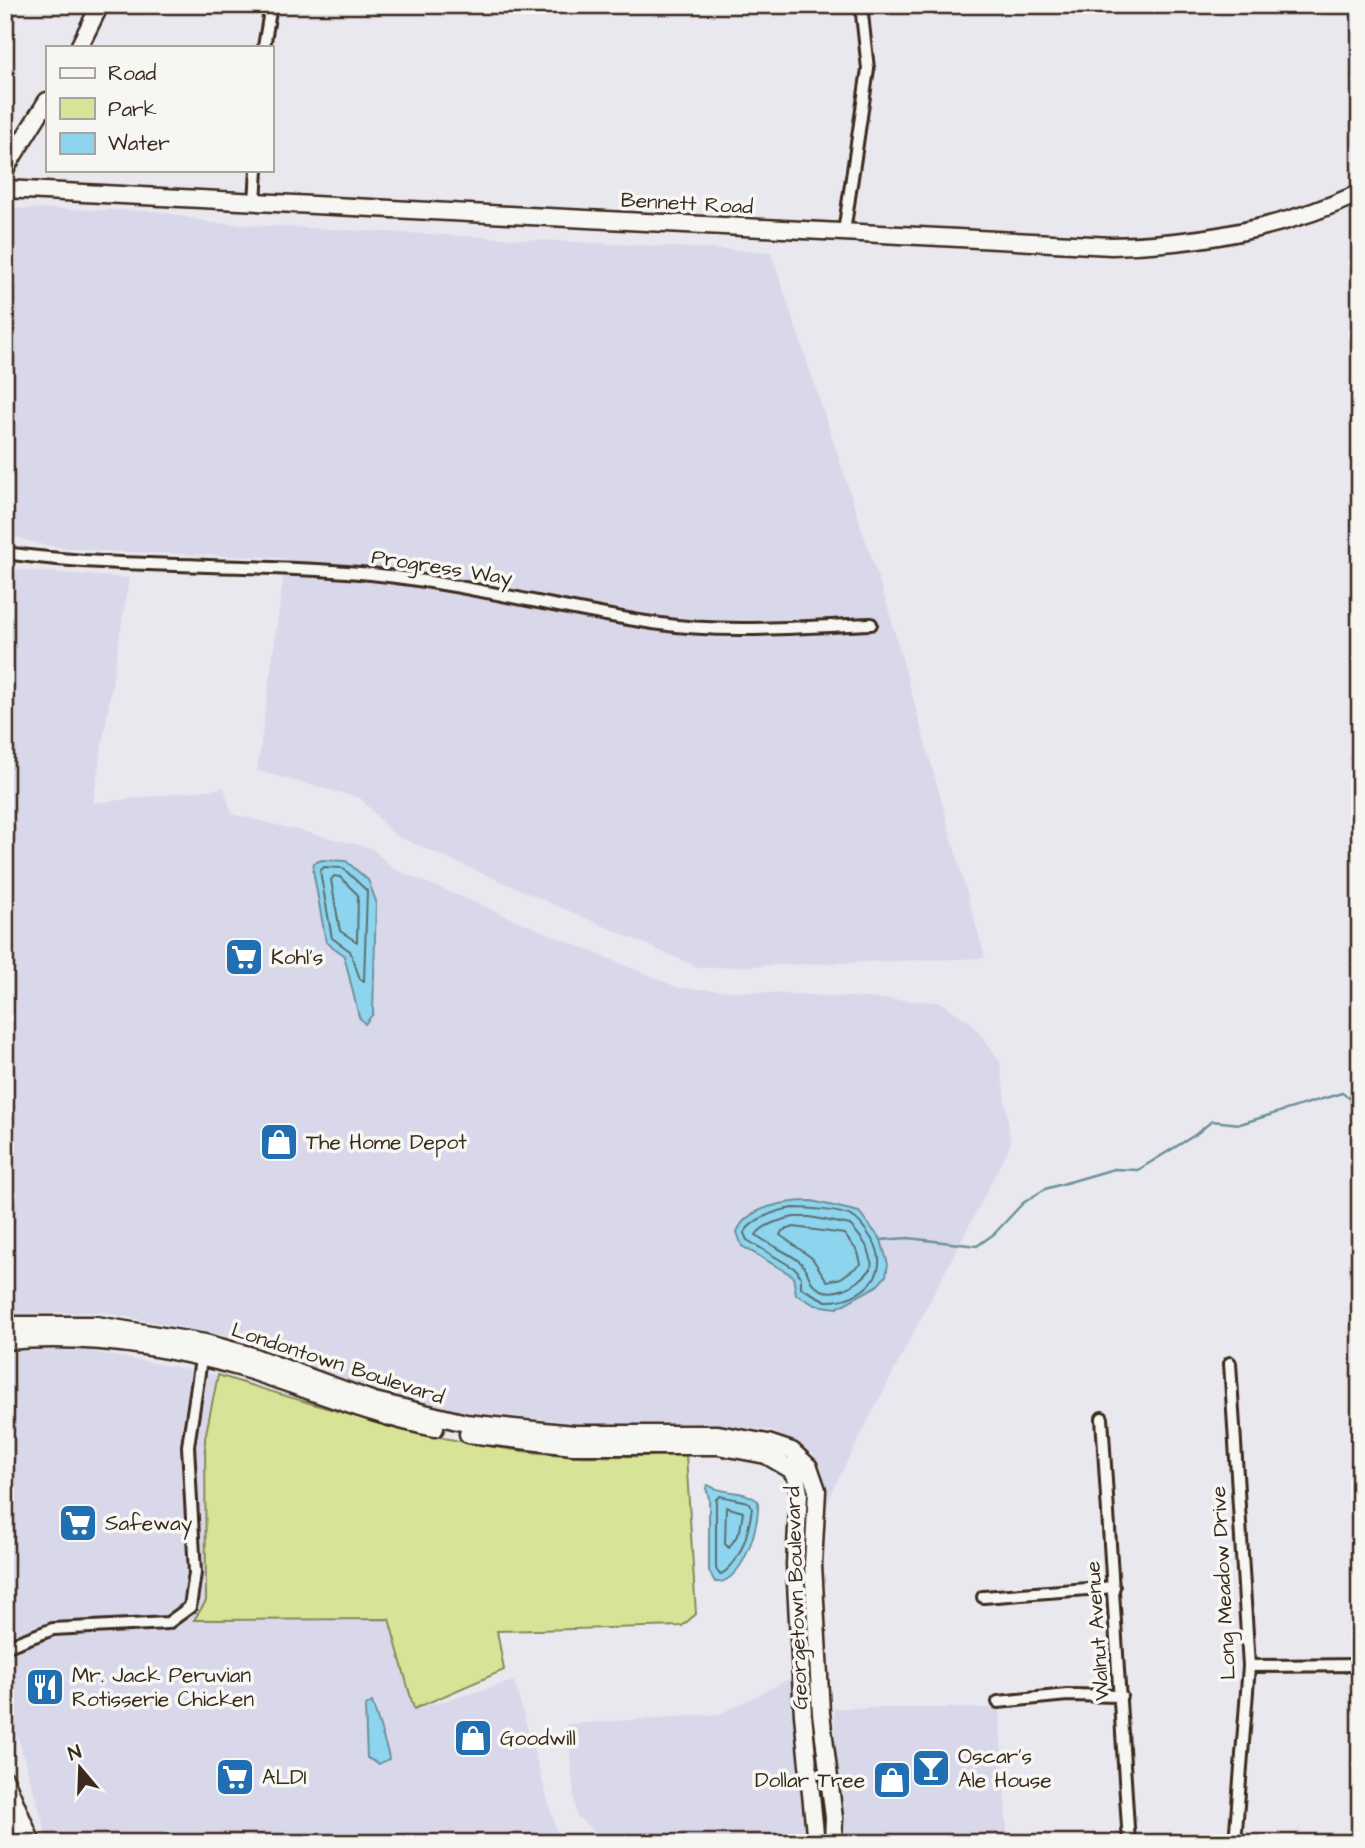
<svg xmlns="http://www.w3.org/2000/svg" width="1365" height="1848" font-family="'Architects Daughter',sans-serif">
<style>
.built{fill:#d9d8eb}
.green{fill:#d7e497;stroke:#89875a;stroke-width:2}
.water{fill:#8dd5ee;stroke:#6c919b;stroke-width:2}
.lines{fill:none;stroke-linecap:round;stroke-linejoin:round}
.shore{stroke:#5c6e71;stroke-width:2}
.stream{stroke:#6c919b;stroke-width:2.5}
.street-casing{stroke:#3b2a1e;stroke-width:16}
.secondary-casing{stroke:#3b2a1e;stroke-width:21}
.street{stroke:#f6f6f2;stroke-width:10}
.secondary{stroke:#f6f6f2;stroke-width:16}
.labels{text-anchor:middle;stroke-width:7;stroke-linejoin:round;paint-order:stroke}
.street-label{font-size:21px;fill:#3b2a1e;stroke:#f6f6f2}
.poi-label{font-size:21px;fill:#3b2a1e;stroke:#f6f6f2;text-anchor:start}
</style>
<rect width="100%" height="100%" fill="#e9e8ef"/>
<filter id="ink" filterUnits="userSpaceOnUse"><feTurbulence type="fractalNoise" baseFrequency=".0143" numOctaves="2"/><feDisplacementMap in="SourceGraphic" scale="14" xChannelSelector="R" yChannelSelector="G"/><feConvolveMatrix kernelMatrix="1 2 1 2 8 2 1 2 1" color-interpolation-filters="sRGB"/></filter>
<g filter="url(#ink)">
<!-- built -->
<path class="built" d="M5,208L157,211L213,223L771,252L888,608L985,958L700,968L394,835L360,798L257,771L286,558L100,551L43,545L5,534Z
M5,569L129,578L93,803L224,788L232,814L371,848L392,868L679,988L940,1002L972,1023L1000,1061L1011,1144L831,1493L828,1507L822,1472L813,1454L770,1430L688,1423L586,1424L435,1408L362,1390L276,1351L221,1335L100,1312L5,1314Z
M50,1350L88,1351L218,1375L205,1438L206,1602L195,1620L389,1619L415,1709L514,1681L560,1843H49L5,1694V1352Z
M791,1678L805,1843H608L576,1816L567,1724L720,1714Z
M834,1708H999L1008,1843H840Z"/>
<!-- green -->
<path class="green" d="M218,1375C336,1412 455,1450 579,1456C614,1457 650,1456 686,1455L696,1614L682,1626L497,1631L504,1670L414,1709L389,1619L194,1620L206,1601L205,1438Z"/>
<!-- water -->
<path class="water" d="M322,860L346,861L368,880L376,901L373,1014L365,1024L359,1017L344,955L326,942L313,870L314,863Z
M812,1201L859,1212L881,1240L888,1264L886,1276L877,1286L837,1308L815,1305L796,1294L793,1276L742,1246L737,1232C747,1206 788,1201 812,1201Z
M708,1485C723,1495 744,1489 758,1501C760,1524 745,1575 721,1582H715L709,1571V1498L706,1488Z
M372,1702L388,1753L389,1759L379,1764L367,1758L365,1707Z"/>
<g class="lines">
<!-- shore -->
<path class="shore" d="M324,867L343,868L367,891L364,981L360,979L350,951L332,938L320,871Z
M334,876L340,877L358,895L357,942L340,931L331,880Z
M793,1208C808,1208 840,1210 853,1217C860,1221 866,1230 871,1238C895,1272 862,1302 826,1301L801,1288V1278L797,1270L747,1240L744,1233C752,1219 777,1210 793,1208Z
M794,1217H810L850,1225C861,1237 874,1252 871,1269C858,1285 830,1302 813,1284C807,1277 808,1268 799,1261C786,1251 769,1245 756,1235C762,1225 782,1219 794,1217Z
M794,1227L844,1234L858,1252L861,1264L841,1278L827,1281L812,1258L780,1235L782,1231Z
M720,1496L748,1502L752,1508C749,1530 741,1563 720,1575L716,1569V1499Z
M726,1507L743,1512L740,1531L729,1548L725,1544Z"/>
<!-- stream -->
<path class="stream" d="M881,1240L908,1238L977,1246L994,1234L1023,1203L1045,1189L1114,1169L1138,1170L1195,1135L1212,1121L1240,1124L1342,1093L1360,1105"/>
<defs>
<path id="street" d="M264,47L271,5
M255,202L257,170
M844,232L868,69L861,5
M5,553C126,570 249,562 371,574C466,584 559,609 653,623C725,634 798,627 871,624
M1230,1363L1249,1666L1235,1843
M1102,1418L1129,1843
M983,1597L1114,1587
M5,1647L53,1629L168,1623L190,1607L195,1573L188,1446L202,1353
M1249,1666L1360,1665
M998,1702L1067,1695L1121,1696"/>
<path id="secondary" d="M79,47L100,5
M5,169L47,101
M5,189L1112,246C1197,244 1282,229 1360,193
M5,1325H96L205,1343L249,1355L374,1401L466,1423L574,1434H718L768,1443L792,1451L809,1467L817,1490L813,1564L821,1713L834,1818L833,1843
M5,1341C84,1334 167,1346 242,1368C307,1388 368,1415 435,1428
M468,1434L573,1446H718L766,1455L790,1469L796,1477L799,1493L795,1564L803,1715L816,1843
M5,1779L32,1843
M5,1797L14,1843"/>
</defs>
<!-- street casing -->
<use href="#street" class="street-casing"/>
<!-- secondary casing -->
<use href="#secondary" class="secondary-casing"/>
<!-- street -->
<use href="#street" class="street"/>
<!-- secondary -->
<use href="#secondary" class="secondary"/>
</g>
</g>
<!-- icons -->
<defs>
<symbol id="supermarket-square" viewBox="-11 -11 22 22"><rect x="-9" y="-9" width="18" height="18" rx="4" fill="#1f6fb2" stroke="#f6f6f2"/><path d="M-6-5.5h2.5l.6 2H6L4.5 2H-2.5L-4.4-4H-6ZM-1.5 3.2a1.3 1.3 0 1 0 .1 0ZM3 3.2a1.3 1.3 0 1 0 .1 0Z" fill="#fff"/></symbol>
<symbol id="shop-square" viewBox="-11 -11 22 22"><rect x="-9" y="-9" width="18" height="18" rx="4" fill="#1f6fb2" stroke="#f6f6f2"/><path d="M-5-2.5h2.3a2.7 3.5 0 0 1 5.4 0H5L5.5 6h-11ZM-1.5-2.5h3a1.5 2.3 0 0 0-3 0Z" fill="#fff"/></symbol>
<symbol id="restaurant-square" viewBox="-11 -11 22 22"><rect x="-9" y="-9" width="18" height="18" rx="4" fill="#1f6fb2" stroke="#f6f6f2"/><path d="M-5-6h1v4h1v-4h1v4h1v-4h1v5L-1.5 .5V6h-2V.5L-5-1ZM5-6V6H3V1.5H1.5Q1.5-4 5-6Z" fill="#fff"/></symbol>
<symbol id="bar-square" viewBox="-11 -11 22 22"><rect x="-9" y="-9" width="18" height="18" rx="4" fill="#1f6fb2" stroke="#f6f6f2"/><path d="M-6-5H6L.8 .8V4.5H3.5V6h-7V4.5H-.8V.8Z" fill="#fff"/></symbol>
</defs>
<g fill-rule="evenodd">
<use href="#supermarket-square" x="222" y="935" width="44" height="44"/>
<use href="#shop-square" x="257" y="1120" width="44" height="44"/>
<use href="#supermarket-square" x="56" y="1501" width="44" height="44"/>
<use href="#restaurant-square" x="23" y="1665" width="44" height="44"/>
<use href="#shop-square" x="451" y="1716" width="44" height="44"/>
<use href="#bar-square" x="909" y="1746" width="44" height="44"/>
<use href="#supermarket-square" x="213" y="1755" width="44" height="44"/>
<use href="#shop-square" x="870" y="1758" width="44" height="44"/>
</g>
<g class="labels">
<!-- street labels -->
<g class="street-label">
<text transform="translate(687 203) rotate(3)" y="7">Bennett Road</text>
<text transform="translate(442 567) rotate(9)" y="7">Progress Way</text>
<text transform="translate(338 1363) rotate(18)" y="7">Londontown Boulevard</text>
<text transform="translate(1223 1583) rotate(-93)" y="7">Long Meadow Drive</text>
<text transform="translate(796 1598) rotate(-92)" y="7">Georgetown Boulevard</text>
<text transform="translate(1097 1631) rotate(-94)" y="7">Walnut Avenue</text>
</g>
<!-- poi labels -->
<g class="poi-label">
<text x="271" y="964">Kohl's</text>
<text x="306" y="1149">The Home Depot</text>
<text x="105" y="1530">Safeway</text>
<text x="72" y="1682">Mr. Jack Peruvian<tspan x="72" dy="24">Rotisserie Chicken</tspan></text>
<text x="500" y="1745">Goodwill</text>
<text x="958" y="1763">Oscar's<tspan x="958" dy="24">Ale House</tspan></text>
<text x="262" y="1784">ALDI</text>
<text x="865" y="1787" text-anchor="end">Dollar Tree</text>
</g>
</g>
<!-- margin -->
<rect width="1365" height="1848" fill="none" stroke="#f6f6f2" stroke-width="28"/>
<rect x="14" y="14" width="1337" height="1820" fill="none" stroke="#3b2a1e" stroke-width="2.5" filter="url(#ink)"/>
<!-- legend -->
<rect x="46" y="46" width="228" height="126" fill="#f6f6f2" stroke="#aba49d" stroke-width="2"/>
<rect x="60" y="68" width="35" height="10" fill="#f6f6f2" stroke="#aba49d" stroke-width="2"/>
<text x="108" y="80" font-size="21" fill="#3b2a1e">Road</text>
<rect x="60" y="98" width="35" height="21" fill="#d7e497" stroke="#aba49d" stroke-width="2"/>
<text x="108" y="116" font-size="21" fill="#3b2a1e">Park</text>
<rect x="60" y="133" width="35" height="21" fill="#8dd5ee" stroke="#aba49d" stroke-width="2"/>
<text x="108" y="150" font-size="21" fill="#3b2a1e">Water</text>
<!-- north arrow -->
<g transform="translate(80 1768) rotate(341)" stroke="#f6f6f2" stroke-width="5" paint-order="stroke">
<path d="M0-5L12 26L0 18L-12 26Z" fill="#3b2a1e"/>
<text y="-10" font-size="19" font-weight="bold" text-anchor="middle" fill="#3b2a1e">N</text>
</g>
</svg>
